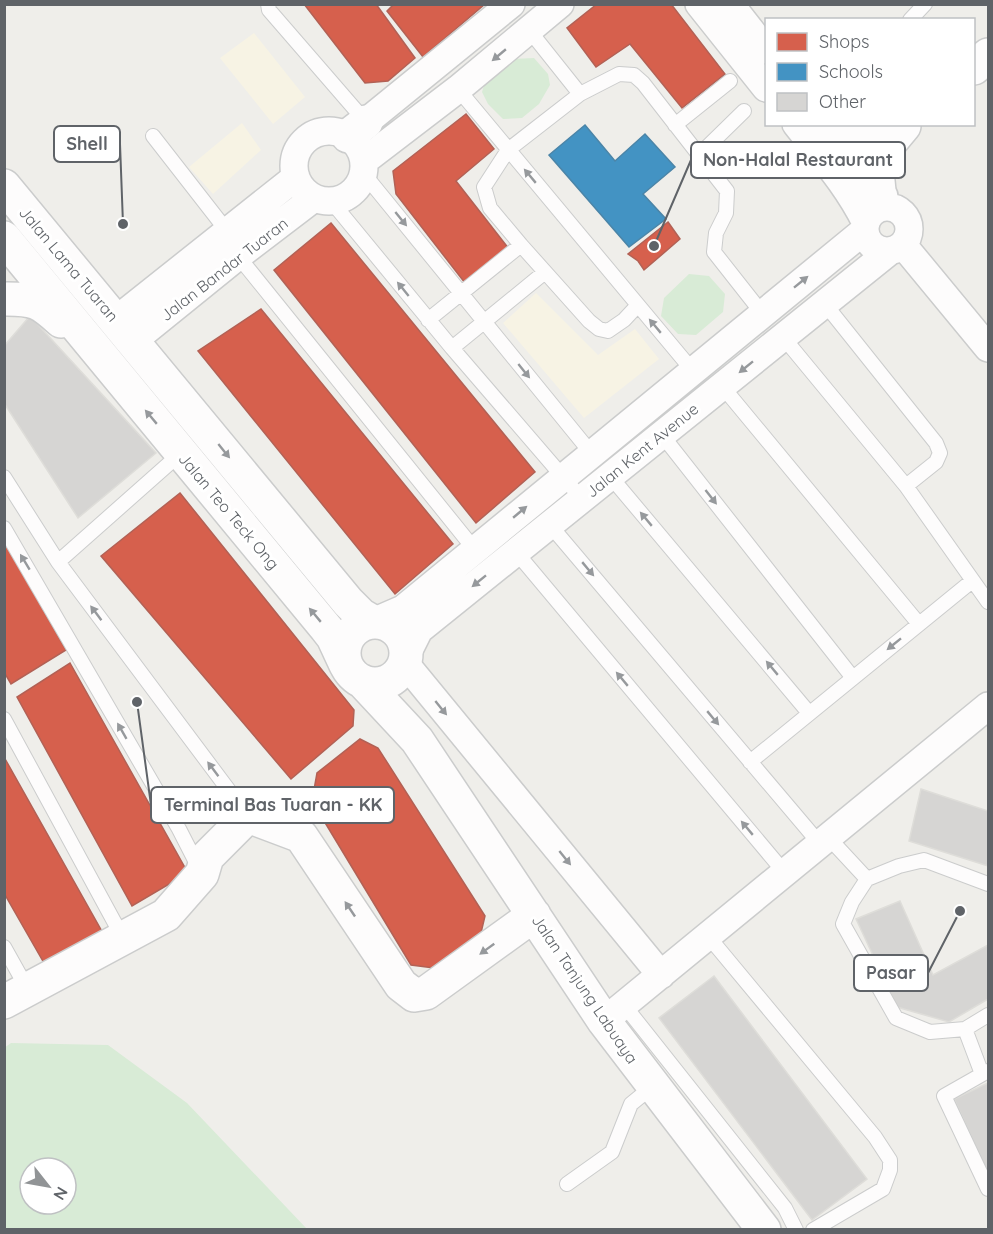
<svg xmlns="http://www.w3.org/2000/svg" width="993" height="1234" font-family="Quicksand,sans-serif">
<style>
.commercial{fill:#f7f3e4}
.green{fill:#d8ebd6;fill-rule:evenodd}
.shops{fill:#d6604d;stroke:#b26155;stroke-width:1.5}
.schools{fill:#4393c3;stroke:#4b85a8;stroke-width:1.5}
.building{fill:#d6d5d3;stroke:#deddd9;stroke-width:1.5}
.lines{fill:none;stroke-linecap:round;stroke-linejoin:round}
.service-casing{stroke:#cbcccc;stroke-width:16}
.minor-casing{stroke:#cbcccc;stroke-width:30}
.tertiary-casing{stroke:#cbcccc;stroke-width:36}
.service{stroke:#fdfcfc;stroke-width:14}
.minor{stroke:#fdfcfc;stroke-width:27}
.tertiary{stroke:#fdfcfc;stroke-width:33}
.oneway{fill:#96999c}
.labels{text-anchor:middle;stroke-width:6;stroke-linejoin:round;paint-order:stroke}
.street-label{font-size:16px;fill:#5f6368;stroke:#fff}
.leader{fill:none;stroke:#5f6368;stroke-width:2}
.callout-dot{fill:#5f6368;stroke:#fff;stroke-width:2}
.callout{fill:#fff;stroke:#5f6368;stroke-width:2}
.callout-label{font-size:18px;text-anchor:middle;font-weight:bold;fill:#5f6368}
</style>
<rect width="100%" height="100%" fill="#efeeea"/>
<!-- commercial -->
<path class="commercial" d="M254,33L305,97L273,124L220,58Z
M242,123L261,150L213,194L189,167Z
M536,293L598,355L635,329L659,359L584,418L503,323Z"/>
<!-- green -->
<path class="green" d="M534,58L548,74L550,85L539,104L522,118L503,119L488,104L482,92L486,79L512,59Z
M689,274L709,276L725,294L723,312L696,335L678,334L661,316L664,298Z
M11,1043L108,1045L187,1103L307,1229H5L4,1048ZM30,1168H66V1204H30Z"/>
<!-- shops -->
<path class="shops" d="M304,4H376L415,58L388,81L365,83Z
M394,4H485L423,57L387,11Z
M597,4H671L725,74L682,108L630,44L596,67L567,28Z
M466,114L494,149L456,181L509,249L465,283L396,194L393,171Z
M668,222L680,239L644,270L638,261L628,254Z
M331,223L535,472L476,523L274,270Z
M261,309L453,544L395,594L198,351Z
M180,493L354,710L353,726L291,779L101,556Z
M4,541L66,650L11,684L4,672Z
M70,663L188,873L132,906L17,697Z
M360,739L378,748L485,916L480,937L434,968L411,965L312,801L317,773Z
M4,757L104,935L48,970L4,893Z"/>
<!-- schools -->
<path class="schools" d="M585,125L615,161L645,134L675,167L643,194L666,219L629,247L549,155Z"/>
<!-- building -->
<path class="building" d="M30,316L156,453L78,518L4,403V346Z
M921,789L988,811V866L909,841Z
M900,901L933,975L988,945V999L949,1022L897,1007L856,919Z
M714,976L867,1179L812,1220L659,1018Z
M988,1083V1173L954,1099Z"/>
<g class="lines">
<defs>
<path id="service" d="M268,4L269,10L366,122
M910,20L925,4
M529,30L580,94L619,74L634,75L643,83L727,191L726,213L716,233L714,252L762,313
M458,89L693,371
M580,94L508,150L484,187L490,208L521,245L589,321L599,329L608,331L624,320L638,305
M675,125L730,81
M153,136L227,231
M699,155L744,111
M364,174L592,454
M331,201L452,348L582,499
M238,256L475,550
M825,304L936,443L940,453L936,462L906,486
M428,320L521,245
M783,337L906,486L988,602
M452,348L545,272
M722,386L919,624
M662,435L853,678
M610,476L809,713
M4,477L58,562L248,816
M550,525L820,844
M4,528L179,829L200,870
M516,552L785,873
M58,562L181,453
M4,719L123,938
M750,762L972,581
M828,837L867,879
M988,884L924,860L899,866L867,879L852,902L843,924L896,1018L930,1032L965,1029L988,1015
M708,936L875,1137L890,1160V1170L883,1189L813,1230
M4,947L28,990
M624,1005L785,1208L796,1230
M965,1029L982,1074
M988,1071L944,1096L988,1189
M567,1184L612,1152L631,1104L653,1086"/>
<path id="minor" d="M699,4L766,88
M730,4L766,50
M366,122L511,4
M796,124C821,156 848,186 866,223
M826,124L884,196
M294 166a35 35 0 1 1 70 0a35 35 0 1 1-70 0Z
M364,161L458,89L560,4
M865 229a22 22 0 1 1 44 0a22 22 0 1 1-44 0Z
M903,245L988,348
M116,320L296,177
M133,341L238,256L314,198
M373,622L403,609L865,230
M405,658L419,630L890,251
M404,662L661,975
M604,1021L988,706"/>
<path id="tertiary" d="M974,68L988,55
M828,124L848,135L870,132L890,124
M348,136L366,122
M4,186L348,602L361,615L373,622
M879,191L877,171L884,150L904,126
M4,238L326,628L333,637L346,665
M7,299C35,299 40,302 61,321
M344 653a31 31 0 1 1 62 0a31 31 0 1 1-62 0Z
M362,681L417,740L604,1021L764,1230
M4,1002L166,915L202,874L207,857L248,816L301,836L401,985L414,995L426,993L534,915"/>
</defs>
<!-- service casing -->
<use href="#service" class="service-casing"/>
<!-- minor casing -->
<use href="#minor" class="minor-casing"/>
<!-- tertiary casing -->
<use href="#tertiary" class="tertiary-casing"/>
<!-- service -->
<use href="#service" class="service"/>
<!-- minor -->
<use href="#minor" class="minor"/>
<!-- tertiary -->
<use href="#tertiary" class="tertiary"/>
</g>
<!-- one-way arrows -->
<defs><path id="oneway-solid" d="M-6-.8H1V-3.2L6.5 0L1 3.2V.8H-6Z" transform="scale(1.5)"/></defs>
<g class="oneway">
<use href="#oneway-solid" transform="translate(499 55) rotate(140)"/>
<use href="#oneway-solid" transform="translate(530 176) rotate(-130)"/>
<use href="#oneway-solid" transform="translate(401 219) rotate(51)"/>
<use href="#oneway-solid" transform="translate(801 282) rotate(-39)"/>
<use href="#oneway-solid" transform="translate(403 289) rotate(-129)"/>
<use href="#oneway-solid" transform="translate(655 326) rotate(-130)"/>
<use href="#oneway-solid" transform="translate(746 367) rotate(141)"/>
<use href="#oneway-solid" transform="translate(524 371) rotate(51)"/>
<use href="#oneway-solid" transform="translate(151 417) rotate(-130)"/>
<use href="#oneway-solid" transform="translate(224 451) rotate(51)"/>
<use href="#oneway-solid" transform="translate(711 497) rotate(52)"/>
<use href="#oneway-solid" transform="translate(520 512) rotate(-40)"/>
<use href="#oneway-solid" transform="translate(646 519) rotate(-130)"/>
<use href="#oneway-solid" transform="translate(25 562) rotate(-121)"/>
<use href="#oneway-solid" transform="translate(588 569) rotate(50)"/>
<use href="#oneway-solid" transform="translate(479 581) rotate(141)"/>
<use href="#oneway-solid" transform="translate(96 613) rotate(-127)"/>
<use href="#oneway-solid" transform="translate(315 615) rotate(-130)"/>
<use href="#oneway-solid" transform="translate(894 644) rotate(141)"/>
<use href="#oneway-solid" transform="translate(772 668) rotate(-130)"/>
<use href="#oneway-solid" transform="translate(622 679) rotate(-130)"/>
<use href="#oneway-solid" transform="translate(441 708) rotate(51)"/>
<use href="#oneway-solid" transform="translate(713 718) rotate(50)"/>
<use href="#oneway-solid" transform="translate(122 731) rotate(-120)"/>
<use href="#oneway-solid" transform="translate(213 769) rotate(-127)"/>
<use href="#oneway-solid" transform="translate(747 828) rotate(-130)"/>
<use href="#oneway-solid" transform="translate(565 858) rotate(51)"/>
<use href="#oneway-solid" transform="translate(350 909) rotate(-124)"/>
<use href="#oneway-solid" transform="translate(487 949) rotate(144)"/>
</g>
<g class="labels">
<!-- street labels -->
<g class="street-label">
<text transform="translate(69 264) rotate(50)" y="6">Jalan Lama Tuaran</text>
<text transform="translate(224 269) rotate(-38)" y="6">Jalan Bandar Tuaran</text>
<text transform="translate(642 450) rotate(-39)" y="6">Jalan Kent Avenue</text>
<text transform="translate(229 511) rotate(50)" y="6">Jalan Teo Teck Ong</text>
<text transform="translate(585 989) rotate(56)" y="6">Jalan Tanjung Labuaya</text>
</g>
</g>
<!-- callouts -->
<path class="leader" d="M123 224L120 144M654 246L691 160M137 702L151 805M960 911L928 973"/>
<g class="callout-dot">
<circle cx="123" cy="224" r="6"/>
<circle cx="654" cy="246" r="6"/>
<circle cx="137" cy="702" r="6"/>
<circle cx="960" cy="911" r="6"/>
</g>
<g class="callout">
<rect x="54" y="126" width="66" height="36" rx="6"/>
<rect x="691" y="142" width="214" height="36" rx="6"/>
<rect x="151" y="787" width="243" height="36" rx="6"/>
<rect x="854" y="955" width="74" height="36" rx="6"/>
</g>
<g class="callout-label">
<text x="87" y="150">Shell</text>
<text x="798" y="166">Non-Halal Restaurant</text>
<text x="273" y="811">Terminal Bas Tuaran - KK</text>
<text x="891" y="979">Pasar</text>
</g>
<!-- border -->
<rect width="993" height="1234" fill="none" stroke="#5f6368" stroke-width="12"/>
<!-- legend -->
<rect x="765" y="18" width="210" height="108" fill="#ffffff" stroke="#bfc1c3" stroke-width="1.5"/>
<rect x="777" y="33" width="30" height="18" fill="#d6604d" stroke="#bfc1c3" stroke-width="1.5"/>
<text x="819" y="48" font-size="18" fill="#5f6368">Shops</text>
<rect x="777" y="63" width="30" height="18" fill="#4393c3" stroke="#bfc1c3" stroke-width="1.5"/>
<text x="819" y="78" font-size="18" fill="#5f6368">Schools</text>
<rect x="777" y="93" width="30" height="18" fill="#d6d5d3" stroke="#bfc1c3" stroke-width="1.5"/>
<text x="819" y="108" font-size="18" fill="#5f6368">Other</text>
<!-- north arrow -->
<g transform="translate(48 1186) rotate(121)"><circle r="28" fill="#ffffff" stroke="#bfc1c3" stroke-width="1.5"/>
<path d="M0-4.5L10 22L0 15L-10 22Z" fill="#919496"/>
<text y="-9" font-size="16" font-weight="bold" text-anchor="middle" fill="#5f6368">N</text>
</g>
</svg>
